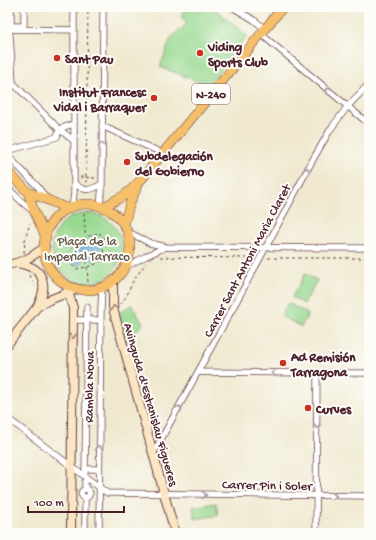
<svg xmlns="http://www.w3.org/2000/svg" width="376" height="540" font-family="'Gochi Hand',sans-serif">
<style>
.green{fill:#97d88f;stroke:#707c5d}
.water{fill:#64a4d7;stroke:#576281}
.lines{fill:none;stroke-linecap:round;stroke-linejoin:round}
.street-casing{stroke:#633d44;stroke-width:7}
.secondary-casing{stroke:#633d44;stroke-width:10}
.primary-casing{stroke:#633d44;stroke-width:10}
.path{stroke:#633d44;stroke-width:1;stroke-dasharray:3 3;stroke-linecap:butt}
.street{stroke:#fff;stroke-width:5.5}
.secondary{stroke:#fbe6c4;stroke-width:8}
.primary{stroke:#f6c06b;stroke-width:9}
.oneway{stroke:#ae9aa0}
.oneway2{stroke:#a28278}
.poi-dot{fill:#c8321e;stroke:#fdfcf7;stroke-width:1.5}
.labels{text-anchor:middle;stroke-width:4;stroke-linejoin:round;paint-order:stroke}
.shield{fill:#fdfcf7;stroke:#806168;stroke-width:1}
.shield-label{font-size:12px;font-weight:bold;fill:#4a1f2b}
.poi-label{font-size:13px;font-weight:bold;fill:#4a1f2b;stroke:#fdfcf7;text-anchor:start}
.park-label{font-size:13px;fill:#615649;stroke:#fdfcf7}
.street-label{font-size:13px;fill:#4a1f2b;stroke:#fdfcf7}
</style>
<rect width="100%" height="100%" fill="#fdfcf7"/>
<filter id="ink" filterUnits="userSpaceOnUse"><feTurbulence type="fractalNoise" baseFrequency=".025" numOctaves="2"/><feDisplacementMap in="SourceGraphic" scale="8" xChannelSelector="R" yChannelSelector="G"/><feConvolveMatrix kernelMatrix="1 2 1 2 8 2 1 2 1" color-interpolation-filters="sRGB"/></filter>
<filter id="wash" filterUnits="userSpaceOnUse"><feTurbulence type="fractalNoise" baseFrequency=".012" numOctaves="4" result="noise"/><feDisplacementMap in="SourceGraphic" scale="16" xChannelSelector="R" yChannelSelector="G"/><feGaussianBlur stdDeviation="0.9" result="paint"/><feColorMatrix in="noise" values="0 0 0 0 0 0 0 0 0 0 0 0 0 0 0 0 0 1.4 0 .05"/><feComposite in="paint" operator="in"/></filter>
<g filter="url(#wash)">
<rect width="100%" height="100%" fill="#f0e9d0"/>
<!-- green -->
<path class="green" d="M186,7H213L247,36L208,85L160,67L171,38L188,23L182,18Z
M52 248a35 35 0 1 1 70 0a35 35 0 1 1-70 0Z
M305,274L317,280L304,304L292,297Z
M288,303L308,314L301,327L281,316Z
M132,305L143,324L126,342L119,313Z
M216,503L218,515L195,519L193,507Z"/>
<!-- water -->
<path class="water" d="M96,239L100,240L102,242L99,250L101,255L98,259L94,261L88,257H84L81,264L78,266L75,264L74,258L72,256L73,252L77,250L82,244H86Z"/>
</g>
<g filter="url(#ink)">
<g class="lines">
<defs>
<path id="street" d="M11,7V24L12,26H22L24,25V7
M232,7L254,20L265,29
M7,29L74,30
M7,32L10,36L13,83
M261,34L369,124
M7,77L59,129L73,140
M102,126L162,153
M59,129L73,124
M7,151L57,137L59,129
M7,155L38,187L46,198
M74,183C84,192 90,191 102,184
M7,187L22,202L33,211
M100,207L102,184L103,7
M72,208L74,193V7
M126,231L150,243L166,247L369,248
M125,267L148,255L166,247
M76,320H97
M198,372L317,373H369
M7,418L107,493L369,496
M153,454L258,262L311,163L330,130L347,107L369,84
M85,469H96
M85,473L87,307
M85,497H88L90,493L88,490L85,489V481
M85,533V497C82,497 80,494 82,491L85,489
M99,533L101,309L102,287
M316,533L317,373"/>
<path id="secondary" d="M18,263C23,264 29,266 33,268C43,273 45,286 42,295C41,299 39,303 37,307
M7,265C23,262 32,257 45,247
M113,281V306L114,312L175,533
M66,284L73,308V315L71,533
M7,345L37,307L49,300L77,289"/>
<path id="primary" d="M7,171L28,192L34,211L46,238
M28,192L48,200L68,209
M44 247a43 43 0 1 1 86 0a43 43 0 1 1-86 0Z
M103,208C109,203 116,200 123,196C129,192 135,186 140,181L283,7
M124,225L130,203L138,185"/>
</defs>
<!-- street casing -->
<use href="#street" class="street-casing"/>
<!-- secondary casing -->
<use href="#secondary" class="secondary-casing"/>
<!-- primary casing -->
<use href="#primary" class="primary-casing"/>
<!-- path -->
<path class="path" d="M80,177L95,178
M86,183V177L88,7
M84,213L88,283
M99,233C107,240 103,240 103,249C103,252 104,254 104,257C98,266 86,267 76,269L72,265L68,255L74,245L89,236Z
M24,253L25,240L30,223
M160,257L252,258
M268,258H369
M29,275L35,286
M120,304L126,297L133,281L146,263"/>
<!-- street -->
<use href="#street" class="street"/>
<!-- secondary -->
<use href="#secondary" class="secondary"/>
<!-- primary -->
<use href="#primary" class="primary"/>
</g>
<!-- one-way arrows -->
<defs><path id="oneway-chevron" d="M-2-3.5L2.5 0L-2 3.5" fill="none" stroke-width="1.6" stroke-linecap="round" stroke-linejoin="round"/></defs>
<g class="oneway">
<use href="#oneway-chevron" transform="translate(328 90) rotate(-140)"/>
<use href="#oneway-chevron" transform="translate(102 145) rotate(-90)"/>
<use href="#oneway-chevron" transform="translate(307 170) rotate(-62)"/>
<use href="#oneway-chevron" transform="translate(274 373) rotate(-179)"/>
<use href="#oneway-chevron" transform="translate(179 408) rotate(-61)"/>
<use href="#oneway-chevron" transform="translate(317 426) rotate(90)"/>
<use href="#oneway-chevron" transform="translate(99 448) rotate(-90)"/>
<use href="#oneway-chevron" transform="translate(204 495) rotate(1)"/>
<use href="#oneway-chevron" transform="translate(334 496)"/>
</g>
<g class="oneway2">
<use href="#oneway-chevron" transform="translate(114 308) rotate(-96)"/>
<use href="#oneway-chevron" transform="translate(73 336) rotate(90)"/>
</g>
</g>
<!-- markers -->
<g class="poi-dot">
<circle cx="200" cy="53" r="4"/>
<circle cx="57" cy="58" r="4"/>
<circle cx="154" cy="98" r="4"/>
<circle cx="127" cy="162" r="4"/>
<circle cx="283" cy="363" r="4"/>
<circle cx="308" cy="408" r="4"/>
</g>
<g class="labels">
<!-- shield labels -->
<rect class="shield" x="192" y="84" width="38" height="20" rx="3"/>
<g class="shield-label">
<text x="211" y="98">N-240</text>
</g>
<!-- poi labels -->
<g class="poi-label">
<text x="208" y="51">Viding<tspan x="208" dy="15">Sports Club</tspan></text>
<text x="65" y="63">Sant Pau</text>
<text x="146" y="96" text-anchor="end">Institut Francesc<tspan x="146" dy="15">Vidal i Barraquer</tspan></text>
<text x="135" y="160">Subdelegación<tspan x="135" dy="15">del Gobierno</tspan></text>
<text x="291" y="361">Ad Remisión<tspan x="291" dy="15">Tarragona</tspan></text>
<text x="316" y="413">Curves</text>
</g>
<!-- park labels -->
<g class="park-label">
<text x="87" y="245">Plaça de la<tspan x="87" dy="15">Imperial Tarraco</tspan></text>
</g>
<!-- street labels -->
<g class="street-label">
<text transform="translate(246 260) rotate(-62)" y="5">Carrer Sant Antoni Maria Claret</text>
<text transform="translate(88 387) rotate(-89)" y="5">Rambla Nova</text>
<text transform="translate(152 404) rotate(74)" y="5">Avinguda d'Estanislau Figueres</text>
<text transform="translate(267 484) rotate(1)" y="5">Carrer Pin i Soler</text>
</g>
</g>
<!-- margin -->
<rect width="376" height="540" fill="none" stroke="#fdfcf7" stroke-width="24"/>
<!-- scale -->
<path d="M28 506v6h96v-6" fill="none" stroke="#4a1f2b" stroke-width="2"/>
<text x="34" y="506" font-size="12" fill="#4a1f2b" stroke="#fdfcf7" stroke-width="3" paint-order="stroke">100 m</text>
</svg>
